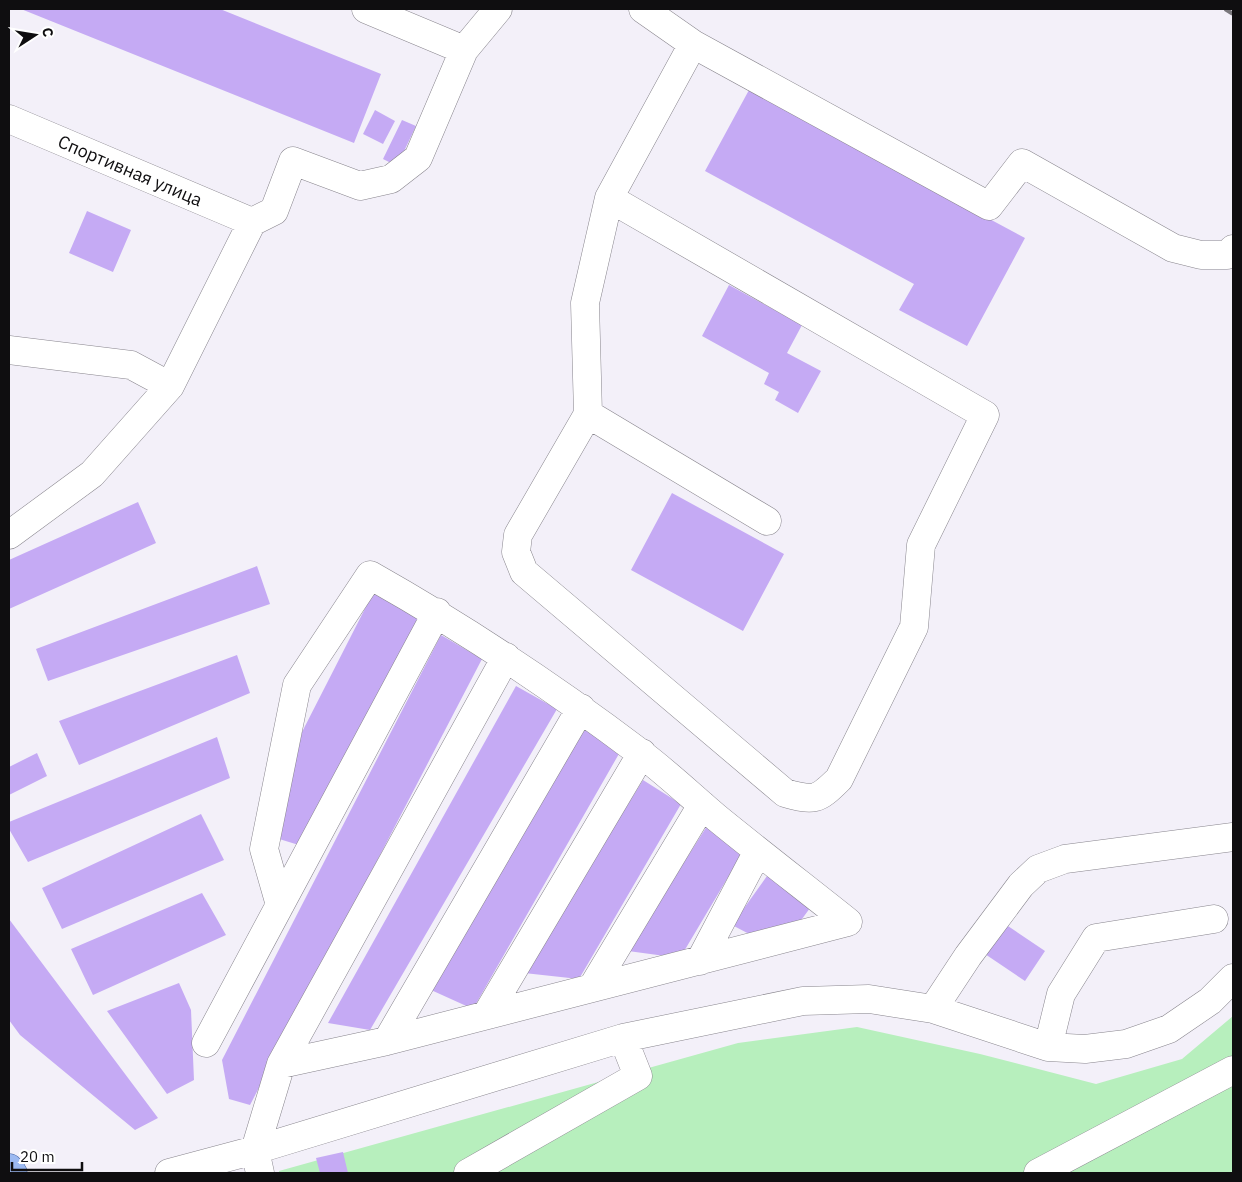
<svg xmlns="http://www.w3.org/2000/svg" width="1242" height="1182" font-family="'IBM Plex Sans',sans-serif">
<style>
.green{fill:#b7efbd}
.building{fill:#c5aaf4}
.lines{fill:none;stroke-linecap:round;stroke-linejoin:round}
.minor-casing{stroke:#88858d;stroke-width:29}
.major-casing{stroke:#405f9c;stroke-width:29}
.minor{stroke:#fff;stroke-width:28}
.major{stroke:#9cb9f1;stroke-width:28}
.rail{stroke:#79777c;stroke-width:4;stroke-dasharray:9 9;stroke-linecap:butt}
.labels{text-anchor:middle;stroke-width:4.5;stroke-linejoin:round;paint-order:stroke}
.street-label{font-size:18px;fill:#0f0e10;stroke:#fff}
</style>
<rect width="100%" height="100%" fill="#f3f0f9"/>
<!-- green -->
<path class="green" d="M1233,1016V1173H279V1171L738,1043L857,1027L980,1054L1096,1084L1182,1059Z"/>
<!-- building -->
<path class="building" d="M21,9H220L381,74L354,143Z
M749,90L1025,238L967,346L899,310L914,284L705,171Z
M375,110L395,121L383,144L363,134Z
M402,120L416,126L397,166L383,159Z
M87,211L131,230L113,272L69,253Z
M729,285L802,325L787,353L821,371L798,413L775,400L779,392L764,384L769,373L702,336Z
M672,493L784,554L743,631L631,570Z
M138,502L156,543L9,609V560Z
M257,566L270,604L48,681L36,649Z
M373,593L420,618L302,846L276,838L302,732Z
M441,635L482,659L250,1105L229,1099L222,1060Z
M237,655L250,693L79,765L59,721Z
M516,686L557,709L370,1030L328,1023Z
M583,727L620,752L473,1009L431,990Z
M217,737L230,778L28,862L9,829V822Z
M37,753L47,776L9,795V767Z
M643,780L681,804L579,979L524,973Z
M201,814L224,860L62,929L42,888Z
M707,826L743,852L680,958L628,951Z
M767,876L813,904L799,923L755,937L732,925Z
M202,893L226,935L93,995L71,949Z
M9,919L158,1118L135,1130L20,1035L9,1020Z
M1002,922L1045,951L1025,981L982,952Z
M179,983L191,1010L194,1080L167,1094L107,1011Z
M343,1152L348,1173H320L316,1158Z"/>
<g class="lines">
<defs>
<path id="minor" d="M693,44L989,206L1022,163L1173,248L1201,255H1227L1233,249
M464,50L498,9
M9,119L252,222
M609,198L985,415L921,545L914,627L839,779C817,801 814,801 785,793L524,572L516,552L518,535L588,414L585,303L609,198L693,44L643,9
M9,350L131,365L170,386
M588,414L767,521
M9,535L92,474L170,386L252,222L274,211L293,161L360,186L391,179L418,158L464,50L366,9
M280,905L264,849L297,685L370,575C464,628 553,687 639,752C666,772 691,796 717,818C760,853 804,887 848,922L387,1041L281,1064
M700,961L758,851
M592,988L702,805
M933,1009L968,956L1021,885L1038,869L1065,859L1233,837
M487,1014L642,753
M387,1041L581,708
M206,1043L437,612
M1048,1047L1061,994L1096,938L1214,919
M169,1173L255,1150L623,1038L803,1001L869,999L933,1009L1048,1047L1085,1049L1126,1044L1169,1029L1210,1001L1233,978
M260,1173L255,1150L281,1064L506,657
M468,1173L638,1076L623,1038
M1038,1173L1233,1070"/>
<path id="major" d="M9,1168L13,1173"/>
</defs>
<!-- minor casing -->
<use href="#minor" class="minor-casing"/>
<!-- major casing -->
<use href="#major" class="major-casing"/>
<!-- minor -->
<use href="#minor" class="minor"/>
<!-- major -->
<use href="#major" class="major"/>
<!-- rail -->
<path class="rail" d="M1225,9L1233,14"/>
</g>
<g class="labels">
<!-- street labels -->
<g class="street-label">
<text transform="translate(130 171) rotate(23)" y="6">Спортивная улица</text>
</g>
</g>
<!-- border -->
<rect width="1242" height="1182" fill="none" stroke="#0f0e10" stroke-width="20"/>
<!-- north arrow -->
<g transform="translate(35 35) rotate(78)" stroke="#ffffff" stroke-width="4" paint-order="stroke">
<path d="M0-4L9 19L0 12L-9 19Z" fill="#0f0e10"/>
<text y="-8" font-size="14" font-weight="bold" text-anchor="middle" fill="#0f0e10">С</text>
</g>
<!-- scale -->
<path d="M12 1162v8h70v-8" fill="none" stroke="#0f0e10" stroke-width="2.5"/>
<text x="20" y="1162" font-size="15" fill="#0f0e10" stroke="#ffffff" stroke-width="4" paint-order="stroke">20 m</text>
</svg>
